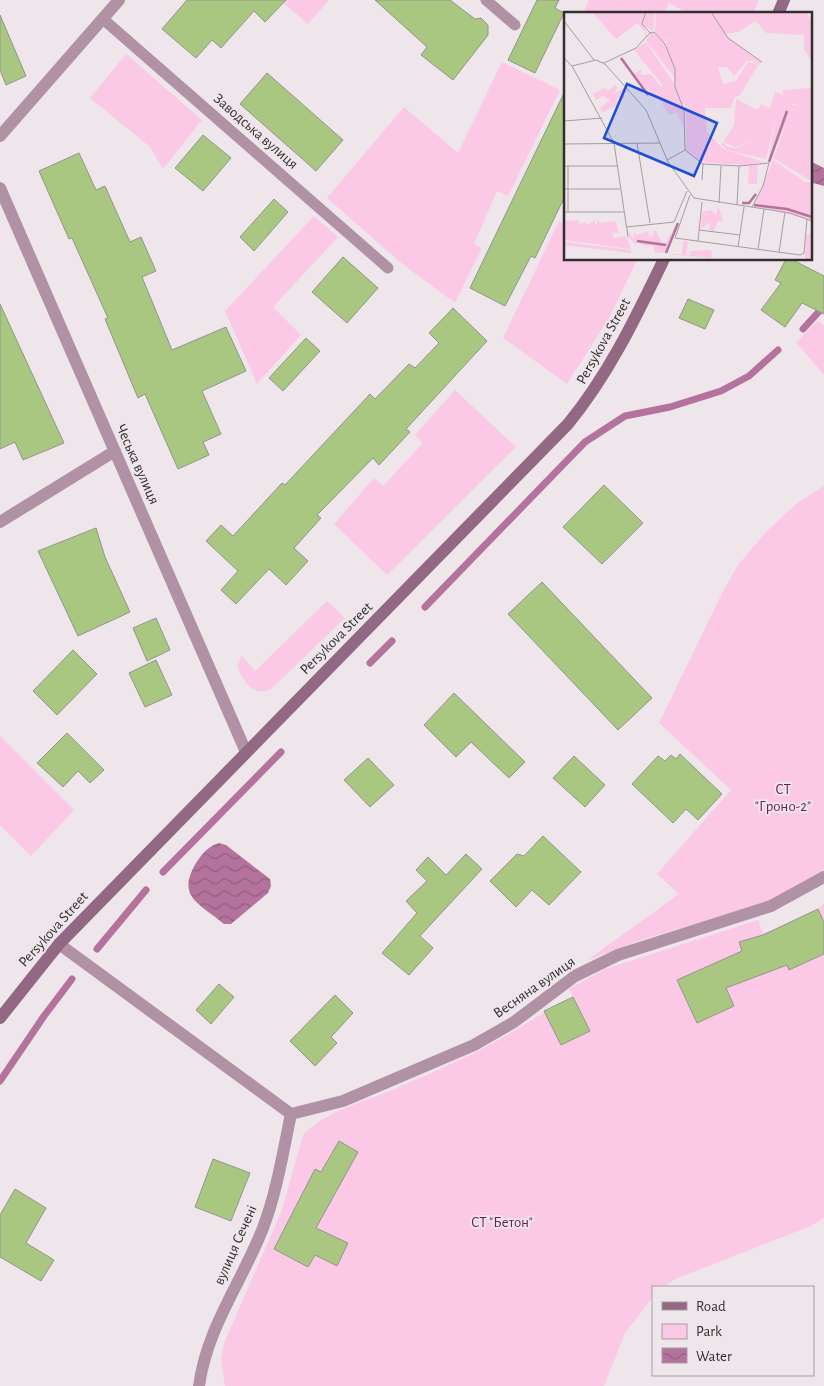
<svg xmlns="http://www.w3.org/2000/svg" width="824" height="1386" font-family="'Alegreya Sans',sans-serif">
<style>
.green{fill:#fbc8e6}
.water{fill:url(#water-waves)}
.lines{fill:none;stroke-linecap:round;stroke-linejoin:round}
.stream{stroke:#b4739c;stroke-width:7}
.building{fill:#aac781;stroke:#92958d}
.lane{stroke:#b092a4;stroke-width:11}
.street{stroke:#b092a4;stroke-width:12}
.secondary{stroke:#936882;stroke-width:12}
.labels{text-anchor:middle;stroke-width:4;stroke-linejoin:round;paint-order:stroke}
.street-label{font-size:15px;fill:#332f31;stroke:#efe6eb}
.park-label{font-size:15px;fill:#6e1f56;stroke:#efe6eb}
.inset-river{fill:none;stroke:#b4739c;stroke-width:2.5}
.inset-road{fill:none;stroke:#a49da1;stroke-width:1}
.view{fill:#1d4ed8;fill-opacity:0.15;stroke:#1d4ed8;stroke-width:2.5}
.inset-edge{fill:none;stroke:#332f31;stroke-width:2.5}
</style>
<defs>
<pattern id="water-waves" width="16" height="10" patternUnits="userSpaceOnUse" patternTransform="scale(1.25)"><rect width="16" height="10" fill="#b4739c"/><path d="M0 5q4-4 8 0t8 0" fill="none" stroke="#935f80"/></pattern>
</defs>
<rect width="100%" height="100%" fill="#efe6eb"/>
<!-- green -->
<path class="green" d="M280,0H329L308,24Z
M589,0H759L753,14H689L669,3L664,14H583Z
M126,54L202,120L163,169L150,147L90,98Z
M502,62L560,90L508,196L497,191L474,244L482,248L455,303L400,262L327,198L404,107L458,153Z
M314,216L338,237L273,307L301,335L257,384L225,311Z
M559,221L565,224V259L637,260L609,318L567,384L503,338Z
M818,321L824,326V375L796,342Z
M455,390L516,447L387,575L334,524L374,478L383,486L423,443L415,435Z
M824,486V870C775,908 708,919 650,937C629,944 607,953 586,961L679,894L657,874L731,790L659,723L722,593L738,565L766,532L797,503Z
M327,601L345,618L271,689C253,698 242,680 237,665L242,656L255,671Z
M0,736L74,810L31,856L0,825Z
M824,903V1218L811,1226L675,1279L664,1287H653V1297L625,1333L604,1386H225L221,1360L224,1343L282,1210L303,1135C325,1112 358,1104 387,1092C416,1080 445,1067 474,1053C508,1037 538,1014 573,997L569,989L605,969L758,920L763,933L771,931L818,909Z"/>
<!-- water -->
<path class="water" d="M810,161L824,168V186L810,182Z
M219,843L226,845L270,879L271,886L268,893L231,924H224C199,903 176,897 196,863C203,853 207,847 219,843Z"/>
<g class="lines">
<!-- stream -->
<path class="stream" d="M803,329L824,306
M425,607L585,442L625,416L670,407L721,391L749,376L778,350
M370,663L392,641
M163,872L281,752
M97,949L146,890
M0,1081L44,1016L72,979"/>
</g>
<!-- building -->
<path class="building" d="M187,0H286L265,22L254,11L221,48L212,40L196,58L162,29Z
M375,0H450L475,19L481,18L488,25V35L453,80L421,55L427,47Z
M537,0H559L555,8L564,13L535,73L508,60Z
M0,15L26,76L6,85L0,70Z
M267,73L343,140L316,171L240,104Z
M565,91V196L535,258L531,256L505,306L470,288Z
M203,135L231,158L203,191L175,168Z
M79,153L96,190L105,186L130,242L141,237L156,271L142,277L172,350L226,327L246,371L202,391L221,434L203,442L209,455L178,469L145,394L138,398L105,319L108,318L72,238L69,239L39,171Z
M274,199L288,212L254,251L240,237Z
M343,257L378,288L347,323L312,292Z
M786,259H791L824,276V314L802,303L785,327L761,310L781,283L775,280Z
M688,299L714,310L705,329L679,318Z
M0,304L64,443L23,460L15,442L0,449Z
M453,308L487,341L406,429L410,432L379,465L373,458L317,515L321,518L294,548L308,561L286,585L269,569L236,604L221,590L238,571L206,541L221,525L233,536L282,483L285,485L370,394L375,399L409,364L415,368L439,343L429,333Z
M306,338L320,351L283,391L269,378Z
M604,485L643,523L602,564L563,527Z
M96,528L105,557L130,612L78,636L38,551Z
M542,582L652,698L618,730L508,614Z
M156,618L170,650L147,661L133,628Z
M73,650L97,674L57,715L33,691Z
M156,660L172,695L145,707L129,673Z
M454,693L525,762L509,778L471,742L456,757L424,725Z
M67,733L104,770L90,783L78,771L63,787L37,763Z
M680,754L722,794L698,820L686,809L673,823L632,784L658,756L665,761L671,755L676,759Z
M574,756L605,785L585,807L553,778Z
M368,758L394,785L370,807L344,780Z
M543,836L581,872L549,905L532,890L516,907L490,881L517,854L524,856Z
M466,854L482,869L420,936L433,948L409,975L382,953L417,913L406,901L427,881L416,870L428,857L446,875Z
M818,909L824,922V954L789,970L787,965L726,988L734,1006L697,1023L677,980L742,951L739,942L763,935Z
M219,984L234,997L211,1024L196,1010Z
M335,995L353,1013L331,1037L337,1043L315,1066L290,1041Z
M573,997L590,1031L561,1045L544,1011Z
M339,1141L358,1152L316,1228L348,1243L337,1266L315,1255L308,1267L274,1249L315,1169L321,1172Z
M213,1159L250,1173L231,1221L195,1207Z
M15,1189L46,1208L26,1243L54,1260L41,1281L0,1257V1215Z"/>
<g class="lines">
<!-- lane -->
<path class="lane" d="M486,0L515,25
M103,19L388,268"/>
<!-- street -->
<path class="street" d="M0,136L119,0
M0,188L246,752
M0,522L115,451
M59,944L291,1114
M291,1114L343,1101L474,1045L514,1022L575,976L618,955L771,906L824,877
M199,1386C207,1327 242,1282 263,1228C277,1191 283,1152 291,1114"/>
<!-- secondary -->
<path class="secondary" d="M778,14L784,0
M0,1018L59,944L568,424C609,374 636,317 664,259"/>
</g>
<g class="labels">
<!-- street labels -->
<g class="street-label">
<text transform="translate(256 131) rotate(41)" y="5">Заводська вулиця</text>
<text transform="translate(603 341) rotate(-61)" y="5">Persykova Street</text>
<text transform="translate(138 464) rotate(66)" y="5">Чеська вулиця</text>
<text transform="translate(336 638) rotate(-45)" y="5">Persykova Street</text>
<text transform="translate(53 929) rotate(-48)" y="5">Persykova Street</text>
<text transform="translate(534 987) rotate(-35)" y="5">Весняна вулиця</text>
<text transform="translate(235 1245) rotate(-66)" y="5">вулиця Сечені</text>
</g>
<!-- park labels -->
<g class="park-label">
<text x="783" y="794">СТ<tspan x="783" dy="17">"Гроно-2"</tspan></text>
<text x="502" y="1227">СТ "Бетон"</text>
</g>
</g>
<!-- overview -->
<g transform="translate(564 12)">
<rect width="248" height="248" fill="#efe6eb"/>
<path d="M28,0H82L78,12L84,24L57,43L81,26V20L73,11L52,27ZM83,0H91L89,19L79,13ZM92,0H109V21V0H147L162,24L198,51L196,53L188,49H183L170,64L163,55H154L159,72L172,69L184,50L194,53L176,83L170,86L167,96H141L143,120L159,137L200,150L180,153L145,151L135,149L122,138V98L119,91V114L112,100L105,103L93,83L84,84L87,79L82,78L70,62L77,57V63L87,62L97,75L99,74L70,38L82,30L112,74L102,30L107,26L109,24L100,30L91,21ZM148,0H242L247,7V48L240,38V23L202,21L192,9L174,20L161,22ZM88,20L100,31L110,56L111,66L82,29ZM51,73L54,76L48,83L60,76L63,79L59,82L61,85L57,89L55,86L52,88L56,92L38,101L36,96L46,88L39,84L32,88L29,82L41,76L44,79ZM247,76V169L209,146L224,110L232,105V92H228V98L213,100L202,147L163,138L157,133L158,130L164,135L172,136L195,127L171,135L159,130L170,113L172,87L194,98L197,92L206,96L211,80L219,83V78ZM209,148L241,170H247V208L190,194ZM194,153L193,172H184L185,154ZM154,194L159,209H154L150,219L145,218L146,210L137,217L138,200L147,198L152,203ZM33,207L36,211L52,209L55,221H49V226L62,224L67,237L0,228V209L15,208V212L22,210L23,213L30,209L33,213ZM112,214L101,241L90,240V234L77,233L76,230L71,232L65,226L63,216L70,227V220L73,223L84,219L85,225L89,224L91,217L98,231H101ZM247,221V247H241L242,223ZM119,229H124L122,243H126L127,239L144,238L148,239L147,246L157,247L103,242H118ZM0,230L67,238V241L0,233Z" fill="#fbc8e6"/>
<path d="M228,93H232V105L224,110L204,150L213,100L219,96L228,98Z" fill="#fbc8e6"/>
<path class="inset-river" d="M57,46L84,83M205,150L223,99M178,191H185L192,182M190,193L223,197L248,205M73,229L102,233M102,241L114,211"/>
<path class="inset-road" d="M82,0L78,12L86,21M147,0L164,26L198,50M0,9L30,48M86,21L90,20L101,32L111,57V75L120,98L121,138M0,46L8,54L32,48L41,52L82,98L104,150L130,186L226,201L248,209M40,51L72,36L86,21M8,54L50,131L64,225M0,109L38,106M73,131L86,211M0,132L96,131M121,138L139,152L175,154L205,151L199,174L188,195M103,148L121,138M0,154H53M138,168L139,152M0,177H56M126,183L111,226L236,243L240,241L243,207M155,191L157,154M173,193L175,154M0,200H60M4,200V154M63,215L110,210L123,179M135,218L176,223M134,229L138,190M174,235L180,195M194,237L200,197M215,240L221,200"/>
<path class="view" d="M63,72L153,111L130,164L40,126Z"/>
<rect width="248" height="248" class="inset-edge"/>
</g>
<!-- legend -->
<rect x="652" y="1286" width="162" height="90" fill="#efe6eb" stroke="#a49da1"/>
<rect x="662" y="1302" width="25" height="8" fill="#936882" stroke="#a49da1"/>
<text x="696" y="1311" font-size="15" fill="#332f31">Road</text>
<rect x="662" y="1324" width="25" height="15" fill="#fbc8e6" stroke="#a49da1"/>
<text x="696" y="1336" font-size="15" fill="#332f31">Park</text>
<rect x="662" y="1348" width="25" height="15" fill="url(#water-waves)" stroke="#a49da1"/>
<text x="696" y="1361" font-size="15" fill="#332f31">Water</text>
</svg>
